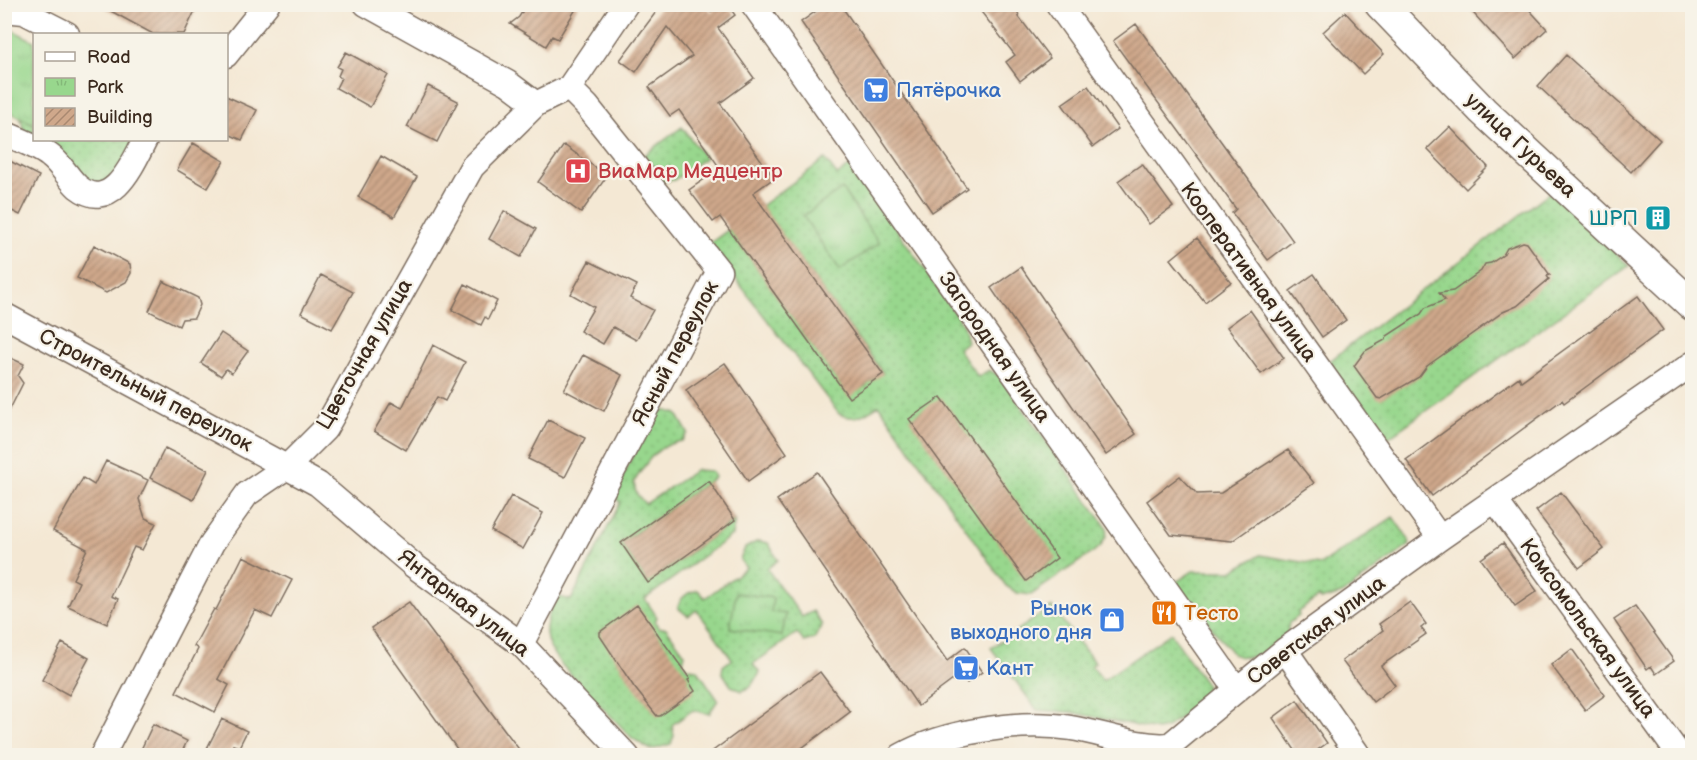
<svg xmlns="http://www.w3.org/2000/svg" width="1697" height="760" font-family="'Balsamiq Sans',sans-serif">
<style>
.grass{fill:url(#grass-dots);stroke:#6a8056;stroke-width:1.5;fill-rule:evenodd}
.park{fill:url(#park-tufts);stroke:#6a8056;stroke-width:1.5}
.building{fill:url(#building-hatch)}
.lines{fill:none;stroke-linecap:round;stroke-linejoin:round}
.minor-casing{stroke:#7c6c5e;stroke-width:27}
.major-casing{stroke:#7c6c5e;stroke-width:33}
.minor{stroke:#fff;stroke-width:24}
.major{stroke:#fff;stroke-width:30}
.labels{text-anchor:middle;stroke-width:4.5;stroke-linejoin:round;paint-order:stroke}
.shop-label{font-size:21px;fill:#366cbe;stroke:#f7f3e8;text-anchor:start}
.street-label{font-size:21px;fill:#3b2a1e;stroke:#f7f3e8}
.health-label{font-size:21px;fill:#be3a42;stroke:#f7f3e8;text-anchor:start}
.culture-label{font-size:21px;fill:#0d838f;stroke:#f7f3e8;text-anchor:end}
.food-label{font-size:21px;fill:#c56008;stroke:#f7f3e8;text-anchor:start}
</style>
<defs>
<pattern id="grass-dots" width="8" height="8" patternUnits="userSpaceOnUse" patternTransform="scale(1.5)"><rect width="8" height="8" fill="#98d78d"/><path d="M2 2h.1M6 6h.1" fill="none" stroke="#84b979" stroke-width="1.8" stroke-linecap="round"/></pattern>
<pattern id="park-tufts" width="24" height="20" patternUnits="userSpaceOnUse" patternTransform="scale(1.5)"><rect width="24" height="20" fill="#98d78d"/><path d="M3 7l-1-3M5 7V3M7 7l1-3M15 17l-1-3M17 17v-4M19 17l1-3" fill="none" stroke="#84b979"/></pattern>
<pattern id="building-hatch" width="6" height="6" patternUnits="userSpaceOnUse" patternTransform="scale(1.5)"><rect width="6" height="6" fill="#cfa88b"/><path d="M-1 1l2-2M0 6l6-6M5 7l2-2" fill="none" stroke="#a98971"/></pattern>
</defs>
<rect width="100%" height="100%" fill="#f7f3e8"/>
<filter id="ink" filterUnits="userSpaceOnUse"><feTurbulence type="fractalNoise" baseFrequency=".0167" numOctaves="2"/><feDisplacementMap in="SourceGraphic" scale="12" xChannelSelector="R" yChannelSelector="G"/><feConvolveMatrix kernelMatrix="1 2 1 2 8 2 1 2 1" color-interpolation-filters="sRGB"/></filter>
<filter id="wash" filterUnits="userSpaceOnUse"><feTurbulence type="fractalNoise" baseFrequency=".008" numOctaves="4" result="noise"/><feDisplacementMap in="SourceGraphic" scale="24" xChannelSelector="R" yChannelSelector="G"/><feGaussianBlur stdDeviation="1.35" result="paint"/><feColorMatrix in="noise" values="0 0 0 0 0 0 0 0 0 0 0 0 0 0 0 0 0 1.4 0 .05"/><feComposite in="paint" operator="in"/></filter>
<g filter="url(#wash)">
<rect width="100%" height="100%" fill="#f4e8d4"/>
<!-- grass -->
<path class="grass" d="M20,117L34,124V140H139L123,170L96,188L27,139Z
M682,127L705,158L674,180L662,182L642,157Z
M825,159L837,175L852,165L963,325L967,342L958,349L978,377L989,370L1000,376L1107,528L1106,537L1100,547L1031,595L1017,593L1006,586L879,405C864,414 856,422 839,414L709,244ZM764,210L883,373L849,397L732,233Z
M1550,192L1629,266L1382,442L1326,364Z
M664,410L677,414L688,433L682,441C656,445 647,461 634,482L636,493L645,504L696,470L711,471L715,477L621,543L648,583L735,520L732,535L645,599L657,617L655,622L659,628H666L685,654L683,662L688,668L697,669L718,700L709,714L693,710L672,725L674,735L671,744L651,750L632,738L561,664C541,640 543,628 554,600L560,597L571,600L620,503L614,495L654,412Z
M1393,517L1409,540L1410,545L1342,594L1320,600L1319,597L1298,612L1299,616L1289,623L1287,635C1269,647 1254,665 1233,654L1175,583L1193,571H1232L1260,555L1320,565Z
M758,541L768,543L778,560L767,569L802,617L813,611L822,625L814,639L804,642L797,633L753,664L760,673L750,687L742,691L731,686L722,672L723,666L732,659L697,610L688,616L678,608C680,596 688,593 698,590L705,598L746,568L740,560L745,548Z
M1052,607L1095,663L1091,665L1103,680L1171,633L1206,684L1208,691L1205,698L1166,728L1157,730L1070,712L1037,710L991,648Z"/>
<!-- park -->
<path class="park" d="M4,26L34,41V124L5,110Z
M842,189L879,243L840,270L803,216Z
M736,593L773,598L771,612L786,614L782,636L730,628Z"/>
<g id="blocks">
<!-- building -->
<path class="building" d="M98,4H198L184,34H153Z
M527,4H579L558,39L552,36L546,46L510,24L519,17Z
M662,4H705L711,12L721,4H727L735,15L718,28L754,78L720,103L774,178L753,193L883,374L849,398L720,217L713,222L689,190L720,168L679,110L670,116L649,87L692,56L667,27L636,72L620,60Z
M826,4H840L967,188L932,212L801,22Z
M975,4H1016L1019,17L1050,58L1020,81L1006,62L1015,55Z
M1465,4H1524L1547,29L1515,59Z
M1345,12L1384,54L1363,74L1323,32Z
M1136,24L1293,241L1268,260L1232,213L1236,209L1113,41Z
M346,52L388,75L370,107L336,88L341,78L338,76L341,69L337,67Z
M1566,55L1660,140L1631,172L1538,86Z
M428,86L458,101L437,142L407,127Z
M1088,86L1118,129L1093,147L1062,104Z
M226,96L257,110L242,140L226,133Z
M1450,127L1488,167L1466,189L1427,149Z
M193,143L224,161L208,188L177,170Z
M564,145L607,176L581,213L538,182Z
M381,156L417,177L394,217L358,197Z
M4,158L39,176L20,215L4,207Z
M1142,164L1173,207L1149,224L1118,181Z
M504,211L536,229L521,257L489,239Z
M1197,238L1231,282L1205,302L1171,259Z
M1523,242L1527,243L1550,275L1547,276L1549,279L1517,306L1503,312L1427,366L1419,377L1381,399L1377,398L1354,366L1365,351L1385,340L1387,336L1421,314L1425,308L1445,300L1439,293L1453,291L1481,271L1485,264L1491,263L1503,255L1507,248Z
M94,245L130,264L131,273L126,282L106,293L77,278Z
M589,261L637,285L630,298L653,310L636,340L613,327L603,344L580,331L594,307L571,294Z
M1021,267L1136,434L1106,455L991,288Z
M1314,274L1346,320L1322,337L1290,291Z
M321,275L353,292L332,329L301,313Z
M163,281L198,298L200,305L194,318L182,319L179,326L149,311Z
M465,284L497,301L488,319L485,317L481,325L452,310Z
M1638,296L1663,330L1564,403L1562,400L1432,496L1406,460L1519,377L1521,381Z
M1250,310L1284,358L1261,374L1227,327Z
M221,333L248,351L232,373L226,369L221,376L201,363Z
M433,345L465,362L445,401L437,397L406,450L374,431L391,402L402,408Z
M4,355L24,364L18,376L23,383L4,421Z
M583,355L622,375L604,411L564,390Z
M725,363L787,453L748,481L686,390Z
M941,397L1057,558L1026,581L909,419Z
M548,420L585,438L565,477L528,459Z
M165,448L208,470L193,500L150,478Z
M1288,450L1314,483L1232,541L1171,535L1147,501L1180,476L1197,494L1221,493Z
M106,461L148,480L139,499L145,518L156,523L142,550L134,547L111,596L118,599L107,624L68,606L79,582L73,579L87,549L53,531L83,478L94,485Z
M817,472L947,661L965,647L982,672L967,683L961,674L918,706L777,500Z
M709,481L735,520L648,583L621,543Z
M1561,492L1604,549L1579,568L1536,511Z
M511,496L543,513L523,549L491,531Z
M1503,543L1537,591L1515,606L1481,559Z
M243,556L292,580L272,618L255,610L218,679L229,685L215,712L176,692L198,649L194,646L214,609L216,610Z
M409,602L524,756H462L371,628Z
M1410,602L1426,624L1421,628L1426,634L1381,666L1395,685L1373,702L1342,661L1383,630L1379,624Z
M637,605L690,679L688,680L695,691L660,716H657L634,687L600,636V632Z
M1635,606L1674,661L1656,674L1651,666L1647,669L1614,620Z
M62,643L89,658L69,695L42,680Z
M1572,649L1605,695L1585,710L1551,665Z
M820,672L850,712L791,756H706Z
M1297,700L1327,743L1309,756H1299L1273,718Z
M222,719L247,731L239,747L233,745L227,756H203Z
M153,724L187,741L180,756H138Z"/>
</g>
</g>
<g filter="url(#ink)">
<use href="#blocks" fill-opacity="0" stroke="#7c6c5e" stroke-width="1.5"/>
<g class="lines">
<defs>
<path id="minor" d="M366,4L508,83L536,104
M753,4L1237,690
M1058,4L1440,538
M4,10L24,12L67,34
M226,55L267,4
M4,133C19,140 38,146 50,156C61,164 68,178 78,187C112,214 133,163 145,140
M4,315L318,484L413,565L521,644L627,756
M1495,500L1680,756
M521,644L719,271L587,106L569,88
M1285,650L1359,756
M102,756L212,543L247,494L288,466L325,429L472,167L536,104L569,88L626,4
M901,756C945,731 1021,720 1071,728C1103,733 1138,748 1170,745L1285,650L1440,538L1692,364"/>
<path id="major" d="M1380,4L1483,111L1692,305"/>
</defs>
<!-- minor casing -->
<use href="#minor" class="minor-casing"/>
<!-- major casing -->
<use href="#major" class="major-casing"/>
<!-- minor -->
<use href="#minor" class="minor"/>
<!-- major -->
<use href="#major" class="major"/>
</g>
</g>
<!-- icons -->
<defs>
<symbol id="supermarket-square" viewBox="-11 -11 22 22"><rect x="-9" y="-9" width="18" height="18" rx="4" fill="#3f7fe0" stroke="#f7f3e8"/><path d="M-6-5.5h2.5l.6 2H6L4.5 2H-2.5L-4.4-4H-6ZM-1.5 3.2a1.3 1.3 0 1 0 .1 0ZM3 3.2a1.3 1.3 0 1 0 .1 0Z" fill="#fff"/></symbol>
<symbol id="hospital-square" viewBox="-11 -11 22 22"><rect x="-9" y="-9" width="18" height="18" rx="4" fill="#e0444e" stroke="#f7f3e8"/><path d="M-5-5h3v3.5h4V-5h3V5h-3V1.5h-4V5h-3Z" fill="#fff"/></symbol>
<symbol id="building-square" viewBox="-11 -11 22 22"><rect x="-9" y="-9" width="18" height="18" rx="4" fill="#0f9aa8" stroke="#f7f3e8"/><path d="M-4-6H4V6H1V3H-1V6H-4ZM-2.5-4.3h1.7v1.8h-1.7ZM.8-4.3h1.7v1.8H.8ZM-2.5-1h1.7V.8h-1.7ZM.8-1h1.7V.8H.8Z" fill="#fff"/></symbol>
<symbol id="restaurant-square" viewBox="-11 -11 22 22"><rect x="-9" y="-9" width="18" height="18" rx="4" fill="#e8710a" stroke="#f7f3e8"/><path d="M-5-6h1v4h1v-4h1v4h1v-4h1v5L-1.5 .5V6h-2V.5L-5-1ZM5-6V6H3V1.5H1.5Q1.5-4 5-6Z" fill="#fff"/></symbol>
<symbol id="shop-square" viewBox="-11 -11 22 22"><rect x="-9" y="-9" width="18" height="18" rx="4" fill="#3f7fe0" stroke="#f7f3e8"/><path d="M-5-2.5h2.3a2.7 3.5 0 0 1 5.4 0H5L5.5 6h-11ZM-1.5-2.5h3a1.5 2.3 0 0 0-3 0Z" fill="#fff"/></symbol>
</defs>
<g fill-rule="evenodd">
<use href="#supermarket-square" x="861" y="75" width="30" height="30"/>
<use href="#hospital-square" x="563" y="156" width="30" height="30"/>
<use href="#building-square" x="1643" y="203" width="30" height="30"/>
<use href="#restaurant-square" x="1149" y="598" width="30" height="30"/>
<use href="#shop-square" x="1097" y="605" width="30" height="30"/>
<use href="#supermarket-square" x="951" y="653" width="30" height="30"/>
</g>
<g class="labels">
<!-- shop labels -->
<g class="shop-label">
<text x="896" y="97">Пятёрочка</text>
<text x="1092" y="615" text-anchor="end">Рынок<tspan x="1092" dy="24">выходного дня</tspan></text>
<text x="986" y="675">Кант</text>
</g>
<!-- street labels -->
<g class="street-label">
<text transform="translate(1521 145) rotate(43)" y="7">улица Гурьева</text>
<text transform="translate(1249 272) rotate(54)" y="7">Кооперативная улица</text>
<text transform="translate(995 347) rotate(55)" y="7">Загородная улица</text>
<text transform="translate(675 353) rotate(-62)" y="7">Ясный переулок</text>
<text transform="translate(364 354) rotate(-60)" y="7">Цветочная улица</text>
<text transform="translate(146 390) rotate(28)" y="7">Строительный переулок</text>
<text transform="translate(464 603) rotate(38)" y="7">Янтарная улица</text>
<text transform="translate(1588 628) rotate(54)" y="7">Комсомольская улица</text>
<text transform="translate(1316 630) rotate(-37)" y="7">Советская улица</text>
</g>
<!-- health labels -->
<g class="health-label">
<text x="598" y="178">ВиаМар Медцентр</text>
</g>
<!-- culture labels -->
<g class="culture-label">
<text x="1638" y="225">ШРП</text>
</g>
<!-- food labels -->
<g class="food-label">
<text x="1184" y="620">Тесто</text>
</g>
</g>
<!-- margin -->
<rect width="1697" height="760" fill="none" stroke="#f7f3e8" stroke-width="24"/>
<!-- legend -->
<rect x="33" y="33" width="195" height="108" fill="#f7f3e8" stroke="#aca397" stroke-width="1.5"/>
<rect x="45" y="52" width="30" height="9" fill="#ffffff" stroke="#aca397" stroke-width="1.5"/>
<text x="87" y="63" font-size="18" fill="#3b2a1e">Road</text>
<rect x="45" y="78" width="30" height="18" fill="url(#park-tufts)" stroke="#aca397" stroke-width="1.5"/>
<text x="87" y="93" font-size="18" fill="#3b2a1e">Park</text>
<rect x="45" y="108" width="30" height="18" fill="url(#building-hatch)" stroke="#aca397" stroke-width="1.5"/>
<text x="87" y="123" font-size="18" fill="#3b2a1e">Building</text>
</svg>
